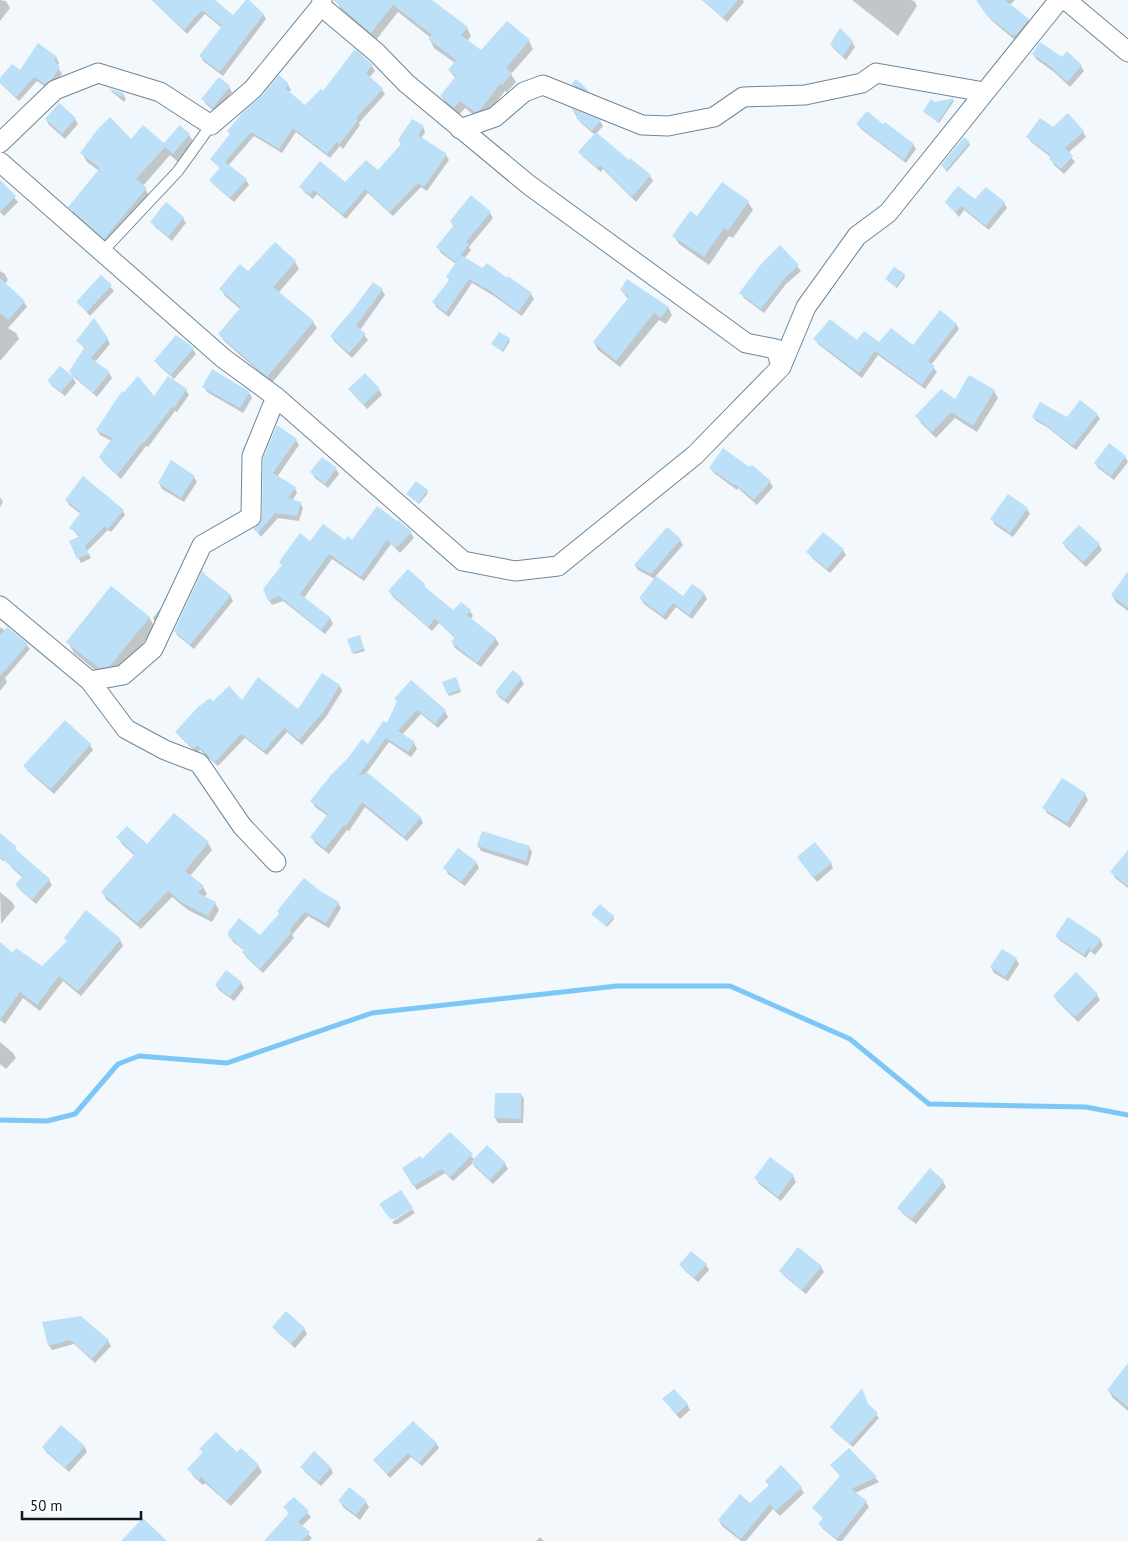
<svg xmlns="http://www.w3.org/2000/svg" width="1128" height="1541" font-family="'PT Sans',sans-serif">
<style>
.shadow{fill:#0003}
.lines{fill:none;stroke-linecap:round;stroke-linejoin:round}
.stream{stroke:#7dc7f7;stroke-width:5}
.building{fill:#bce0f8}
.service-casing{stroke:#6f8798;stroke-width:12}
.minor-casing{stroke:#6f8798;stroke-width:21}
.service{stroke:#fff;stroke-width:10}
.minor{stroke:#fff;stroke-width:19}
</style>
<rect width="100%" height="100%" fill="#f2f8fb"/>
<!-- shadow -->
<path class="shadow" d="M0,0L6,1L10,8L0,21Z
M152,0H213L233,17L263,14L266,19L223,76L203,61L201,56L222,28L205,14L187,34Z
M342,0H430L467,28L471,36L467,41L481,52L529,41L533,49L511,74L516,82L507,92L505,91L484,118L480,120L465,108L459,115L446,104L441,96L456,79L449,70L455,63L434,48L430,40L431,38L398,12L376,40L343,13L338,4Z
M702,0H743L744,2L727,22Z
M852,0H910L914,1L917,6L898,36Z
M977,0H1015L1010,5L1028,20L1031,25L1015,40L991,20Z
M852,42L855,47L846,60L834,49L831,44Z
M1067,53L1081,66L1084,71L1070,87L1054,72L1036,59L1033,54L1062,59Z
M56,57L59,63L57,66L62,74L54,84L48,89L37,81L19,101L0,83V79Z
M372,66L375,71L369,78L382,90L385,94L359,123L360,125L343,149L340,146L330,158L296,132L282,153L254,136L228,166L246,180L249,185L234,202L214,185L211,181L221,169L211,159L288,85L291,90L288,93L305,107L323,93Z
M219,79L229,87L232,92L216,113L206,104L203,99Z
M576,81L589,93L591,95L575,89L573,84Z
M110,90L123,94L126,99L124,102Z
M953,100L954,101L939,123L924,112L935,103Z
M573,111L600,121L603,126L596,134L629,162L650,176L653,181L636,202L603,169L601,172L583,157L580,152L595,135L581,123Z
M46,119H75L78,124L65,139L49,125Z
M858,125L884,126L913,144L916,149L906,163L861,129Z
M180,127L189,135L195,144L179,163L170,155L143,186L151,198L110,247L75,216L70,207L99,171L87,162L82,153L131,140L164,145Z
M423,127L425,132L421,139L446,155L449,160L427,191L421,187L393,216L368,193L346,219L317,194L313,199L304,192L301,187L346,183L378,172L402,146L399,140Z
M1053,128L1083,132L1086,137L1068,153L1075,162L1064,174L1054,165L1051,159L1052,158L1031,142L1028,137Z
M969,143L970,145L947,172L942,165Z
M1,182L18,202L4,216L0,212Z
M722,183L748,202L753,210L733,238L729,236L709,265L679,244L674,236L698,217Z
M976,201L1004,203L1007,208L989,230L964,210L959,217L946,202Z
M490,213L493,218L469,247L471,250L464,259L482,270L507,279L508,277L531,294L534,299L522,316L494,296L472,283L449,317L436,307L434,302L450,281L447,277L456,264L441,253L438,247L454,227L451,221Z
M183,218L186,223L172,241L155,227L152,222Z
M275,244L295,262L299,269L278,293L313,322L317,328L272,383L224,341L220,334L240,309L225,296L221,289L248,273Z
M780,247L801,271L786,284L764,313L744,298L741,293Z
M0,271L5,274L8,280L5,284L24,302L27,307L8,328L16,333L19,339L0,361Z
M904,275L905,277L897,288L888,281Z
M102,277L114,291L90,316L78,302Z
M382,290L385,295L360,330L368,340L352,358L334,341L331,336Z
M621,290L668,307L672,315L666,324L659,320L620,367L598,350L594,342L629,300Z
M956,324L959,329L931,365L937,372L925,389L878,355L862,378L818,344L815,339L913,347Z
M176,336L193,349L196,354L174,379L158,365L156,361Z
M107,338L110,344L95,362L109,373L112,378L97,397L74,377L70,372L85,349L78,341Z
M509,339L510,341L503,352L492,344Z
M73,378L76,383L65,396L52,386L49,381Z
M204,387L249,392L252,398L243,413L207,392Z
M186,390L189,395L177,412L175,411L148,447L146,446L121,479L103,462L100,457L112,441L100,435L97,430L154,398Z
M379,390L382,395L367,409L353,394Z
M994,391L998,398L977,432L955,418L936,438L921,423L917,416Z
M1080,402L1097,415L1100,419L1076,450L1047,427L1036,421L1033,417L1068,418Z
M296,440L299,445L277,477L295,488L297,493L292,501L300,503L303,508L299,521L278,518L261,537L255,529L261,524L263,518L264,459Z
M1125,457L1128,462L1114,480L1098,468L1095,463Z
M711,468L770,482L773,487L757,505L738,488L737,490L714,473Z
M336,469L339,474L328,488L315,478L312,473Z
M194,477L197,482L184,502L162,489L159,483Z
M427,491L428,493L419,504L407,494Z
M0,497L3,502L0,507Z
M67,500L123,511L125,515L111,532L108,530L87,551L91,558L81,563L70,542L80,538L71,528L81,514L69,505Z
M1027,509L1030,514L1013,537L995,525L992,519Z
M667,529L680,540L683,545L655,577L684,597L704,594L707,599L692,619L676,607L666,620L644,604L641,599L655,579L638,570L635,565Z
M411,533L414,538L400,553L391,544L364,581L332,559L304,598L330,618L333,624L325,634L283,601L272,605L269,600L282,566L280,562L311,542H352Z
M1063,543L1099,545L1102,550L1086,567L1066,548Z
M843,550L846,555L830,573L811,557L808,552Z
M203,573L207,578L230,595L233,601L194,649L178,636L175,631Z
M1128,583V614V611L1116,602L1112,595Z
M424,585L427,590L453,612L461,603L470,611L473,616L470,620L496,639L499,644L481,667L455,648L452,642L455,638L439,623L432,631L393,597L390,592Z
M160,609L163,613L156,624L153,618Z
M149,617L155,628L117,677L106,679L74,653L68,642Z
M0,627L27,645L30,649L5,678L7,682L0,691Z
M360,639L365,651L354,654L353,652Z
M521,679L524,684L508,704L499,697L496,692Z
M457,680L461,692L449,696L444,682Z
M340,686L342,691L326,717L302,745L287,732L267,755L245,738L218,766L200,750L197,753L180,737L177,732L213,703L242,701L298,711Z
M398,702L445,711L448,717L438,728L421,714L402,735L414,743L417,749L411,757L389,742L365,775L420,817L423,823L407,841L365,807L349,831L347,830L329,854L315,843L312,837L328,816L315,807L312,801L387,725Z
M65,722L90,745L93,750L54,794L28,771L25,766Z
M1085,794L1088,800L1070,828L1047,813L1044,808Z
M0,835L49,880L52,885L36,904L20,890L17,885L23,878L12,868L9,863L17,854L3,861L0,858Z
M118,837L147,846L208,843L212,850L190,876L203,887L207,894L204,897L215,903L219,910L212,922L188,910L172,897L141,929L106,899L103,892L135,856L122,844Z
M478,846L529,847L532,852L528,866L481,851Z
M798,857L831,863L833,868L817,882Z
M476,862L479,868L465,886L448,874L445,868Z
M1128,862V888L1115,878L1112,872Z
M0,892L12,902L15,907L1,924Z
M319,892L338,903L341,908L329,928L308,916L292,935L294,938L263,973L246,957L243,952L245,951L233,942L230,936L260,937L280,915L278,911Z
M593,915L613,917L614,919L607,927Z
M1068,919L1100,940L1103,945L1095,955L1090,951L1086,958L1059,940L1057,936Z
M65,938L120,940L123,946L81,996L63,981L40,1011L23,998L5,1024L0,1020V944L13,955L42,968L67,942Z
M1016,959L1019,964L1008,981L994,973L991,967Z
M241,983L244,988L234,1001L219,990L216,985Z
M1097,995L1100,1000L1078,1022L1057,1001L1054,996Z
M0,1042L13,1053L16,1058L6,1069L0,1064Z
M521,1094L524,1099L523,1123H498L495,1118Z
M450,1134L475,1160L505,1164L508,1169L493,1184L475,1167L473,1163L453,1181L445,1173L417,1190L403,1168L422,1161Z
M771,1159L793,1176L796,1182L781,1201L759,1184L756,1178Z
M943,1182L946,1187L916,1224L902,1213L899,1208Z
M412,1209L415,1213L398,1224H394L392,1222Z
M681,1265H706L709,1270L698,1282L684,1270Z
M821,1267L824,1272L806,1294L784,1276L781,1271Z
M81,1317L108,1341L111,1346L95,1363L74,1344L52,1350L49,1345Z
M274,1327L304,1328L307,1334L295,1348L277,1332Z
M1128,1365V1411L1113,1398L1108,1390Z
M664,1400L687,1404L690,1410L680,1419Z
M869,1406L879,1418L853,1447L834,1431L831,1427Z
M436,1443L439,1448L422,1466L411,1457L390,1478L375,1461Z
M84,1446L87,1452L69,1472L46,1452L43,1447Z
M201,1449L237,1454L258,1465L262,1472L231,1506L205,1483L203,1485L193,1476L189,1469L203,1453Z
M849,1449L879,1482L855,1493L866,1502L869,1507L842,1541H838L823,1529L820,1524L824,1519L814,1508L841,1477L832,1465Z
M302,1467L331,1468L333,1473L321,1486L305,1472Z
M766,1481L801,1488L804,1493L780,1516L773,1509L746,1541H741L722,1526L719,1520L750,1504L769,1486Z
M349,1489L366,1502L369,1507L360,1520L343,1507L340,1501Z
M294,1498L311,1517L301,1527L312,1538L309,1541H272L290,1515L285,1507Z
M540,1537L544,1541H536Z"/>
<g class="lines">
<!-- stream -->
<path class="stream" d="M0,1120L47,1121L75,1114L118,1064L139,1056L227,1063L372,1013L617,986H730L850,1039L929,1104L1086,1107L1128,1115"/>
</g>
<!-- building -->
<path class="building" d="M153,0H215L233,15L246,0H249L264,14L220,72L199,56L222,26L202,10L184,30Z
M333,0H432L468,27L461,35L481,50L507,21L530,40L506,68L512,73L502,85L500,84L480,110L475,112L460,101L454,108L440,96L456,76L448,70L456,60L428,39L432,35L393,5L371,33Z
M702,0H738L723,18Z
M976,0H1005L1029,19L1016,35H1012L987,16Z
M840,28L853,41L843,56L830,44Z
M1040,42L1062,57L1067,51L1082,65L1067,82L1050,66L1032,54Z
M38,43L57,57L54,61L60,67L52,79L45,84L34,77L16,97L0,83V78L12,64L20,70Z
M355,49L373,65L366,73L383,89L356,118L358,120L339,145L337,142L327,154L293,128L279,149L251,132L225,162L247,179L230,198L209,180L220,168L210,159L230,134L227,131L243,112L262,96L279,75L289,84L285,88L305,105L321,89L323,91Z
M219,77L230,86L213,108L201,99Z
M576,79L590,92L571,84Z
M108,88L124,93L121,97Z
M954,98L938,122L923,111L931,99L935,102Z
M59,103L76,118L62,134L45,119Z
M571,108L601,120L592,131L576,118L578,116Z
M867,111L883,124L885,122L914,144L904,160L856,124Z
M1068,113L1084,131L1065,148L1073,156L1061,169L1049,159L1052,156L1026,137L1040,118L1053,127Z
M110,117L131,139L143,125L164,143L180,125L190,134L173,154L165,147L136,179L147,188L104,239L68,207L100,168L80,153L97,130Z
M412,119L424,126L418,135L447,154L424,187L418,183L390,212L365,189L343,215L314,190L310,195L299,187L320,161L345,182L366,160L378,170L402,143L398,140Z
M596,132L629,160L630,158L651,175L632,197L600,165L597,168L578,152Z
M964,137L970,142L946,170L941,165Z
M0,180L16,196L0,212Z
M722,182L749,201L728,231L724,228L704,257L672,236L690,211L697,216Z
M958,186L975,199L986,187L1005,202L986,226L961,206L955,213L945,202Z
M471,195L491,212L466,242L469,244L455,262L436,247L454,225L450,221Z
M166,202L184,217L168,237L150,222Z
M275,242L296,261L273,287L314,321L267,377L218,334L241,307L219,289L240,264L248,271Z
M780,245L799,265L784,279L761,309L739,293L762,263Z
M461,255L482,268L487,263L507,278L508,276L532,293L518,312L490,291L469,279L446,313L432,302L450,279L446,277Z
M894,267L905,274L896,287L885,279Z
M101,275L112,285L87,312L76,302Z
M0,278L25,301L8,320L0,313Z
M627,279L669,307L661,318L654,313L616,361L593,342L629,297L620,290Z
M373,282L383,289L356,326L366,334L349,353L330,336L353,309Z
M940,310L957,324L928,361L935,366L922,385L875,351L859,373L813,339L830,319L857,340L864,331L879,342L891,328L913,345Z
M94,318L108,338L91,358L110,372L93,393L69,371L85,347L76,341Z
M499,332L510,338L502,351L491,344Z
M176,335L194,348L171,375L154,361Z
M60,366L74,377L61,392L47,381Z
M212,369L250,392L240,408L202,387Z
M365,373L380,389L363,405L348,389Z
M969,375L995,390L973,426L951,412L932,432L915,416L941,389L955,399Z
M138,376L154,396L168,376L187,389L174,408L172,407L144,443L143,442L117,475L99,457L112,438L96,430L122,391L124,392Z
M1080,400L1098,414L1073,446L1043,423L1032,417L1040,402L1067,417Z
M277,425L297,439L273,473L296,487L288,498L301,502L297,516L275,513L258,533L253,529L260,523L262,517L263,458Z
M1109,443L1126,456L1111,476L1094,463Z
M723,448L749,467L752,465L771,481L754,500L735,484L734,485L709,468Z
M322,457L337,468L325,484L310,472Z
M171,460L195,476L181,498L158,483Z
M83,476L124,510L108,529L105,526L85,546L89,554L77,559L69,541L80,536L69,528L81,512L65,500Z
M416,481L428,490L418,503L406,494Z
M1008,494L1028,508L1010,533L990,519Z
M377,506L397,521L398,520L412,532L396,548L387,540L361,577L329,554L300,594L331,618L321,630L279,596L268,601L263,589L282,565L279,562L300,533L310,541L323,524L345,540L348,536L352,540Z
M1079,525L1100,544L1083,562L1062,543Z
M667,527L681,539L651,574L634,565Z
M823,532L844,549L827,569L806,552Z
M408,569L425,584L424,586L453,610L461,602L471,610L467,615L496,638L477,663L451,642L455,637L435,619L428,627L388,591Z
M202,571L205,573L204,574L231,595L190,645L174,631Z
M1128,571V608L1111,595Z
M656,576L683,596L692,584L705,593L689,615L673,603L663,616L639,598Z
M111,586L150,617L110,666L99,668L66,642Z
M7,627L28,644L0,676V635Z
M360,635L364,649L352,653L347,639Z
M513,670L522,678L505,700L495,692Z
M322,673L340,685L324,711L299,740L284,728L264,751L241,734L215,762L197,745L194,749L175,732L198,707L210,698L213,701L229,686L242,700L258,677L298,709Z
M456,677L460,690L447,694L442,682Z
M411,680L446,710L435,724L417,710L398,731L415,742L408,752L386,738L358,776L368,773L421,817L404,837L362,802L346,826L344,825L325,849L310,837L328,814L310,801L332,774L348,758L362,739L368,744L383,721L387,723L397,701L394,699Z
M65,720L91,744L51,789L23,766Z
M1062,778L1086,793L1067,823L1042,808Z
M174,813L209,842L185,871L204,886L198,893L216,902L208,916L182,903L168,891L137,923L101,892L135,854L116,837L127,826L147,844Z
M482,831L530,846L526,861L477,846Z
M0,833L17,847L15,849L50,879L32,900L15,885L23,876L0,857Z
M815,842L832,863L813,878L797,857Z
M458,848L477,862L461,882L443,868Z
M1128,850V886L1110,872Z
M304,878L320,891L339,902L326,923L305,912L289,930L292,932L260,969L242,952L244,950L228,936V932L239,918L260,935L280,913L277,911Z
M600,904L614,916L606,926L591,914Z
M86,910L121,939L78,991L59,976L37,1005L20,992L0,1020V942L13,953L16,948L42,966L67,941L64,938Z
M1068,917L1101,939L1092,951L1088,948L1084,955L1055,936Z
M1002,949L1017,958L1005,977L990,967Z
M226,970L242,982L230,997L215,985Z
M1076,972L1098,994L1075,1017L1053,996Z
M495,1093H521V1119L494,1118Z
M450,1132L473,1154L450,1177L442,1169L413,1186L402,1168L420,1156L422,1159Z
M487,1145L506,1163L490,1180L471,1162Z
M770,1157L794,1175L778,1197L754,1178Z
M930,1168L944,1181L912,1219L897,1208Z
M401,1190L413,1208L395,1219H390L379,1204Z
M798,1247L822,1266L802,1290L779,1271Z
M691,1251L707,1264L694,1278L679,1265Z
M286,1311L305,1328L291,1344L272,1327Z
M81,1316L109,1340L92,1359L70,1340L48,1346L42,1322Z
M1128,1363V1407L1107,1390Z
M862,1388L868,1404L878,1413L850,1444L830,1427Z
M674,1389L688,1404L677,1414L662,1399Z
M413,1421L437,1443L419,1463L408,1453L387,1474L373,1460Z
M61,1425L85,1446L65,1468L42,1447Z
M216,1432L237,1452L241,1448L259,1465L226,1501L201,1477L199,1480L187,1469L203,1452L199,1449Z
M849,1448L877,1477L851,1489L867,1501L837,1539L818,1524L823,1518L812,1508L840,1476L830,1465Z
M314,1451L331,1467L318,1482L300,1467Z
M781,1465L802,1487L776,1511L770,1504L741,1539L718,1520L740,1494L750,1503L769,1485L765,1481Z
M349,1487L367,1501L356,1515L338,1501Z
M294,1497L309,1511L298,1522L310,1532L302,1541H264L289,1513L283,1507Z
M143,1518L167,1541H121Z"/>
<g class="lines">
<defs>
<path id="service" d="M103,251L178,171L211,125"/>
<path id="minor" d="M322,0L321,6L377,53L406,83L529,185L746,343L776,349L781,367
M1066,0L1128,52
M460,129L495,117L524,92L543,85L642,125L668,126L714,117L743,97L805,95L862,83L876,73L984,92
M0,143L55,90L98,73L160,92L211,125L253,89L321,6
M0,162L223,358L276,397L463,561L515,571L558,566L695,455L781,367L806,307L857,236L888,213L1059,0
M0,606L90,681L126,729L165,750L199,763L242,826L276,862
M90,681L123,675L153,649L202,545L251,517L252,456L276,397"/>
</defs>
<!-- service casing -->
<use href="#service" class="service-casing"/>
<!-- minor casing -->
<use href="#minor" class="minor-casing"/>
<!-- service -->
<use href="#service" class="service"/>
<!-- minor -->
<use href="#minor" class="minor"/>
</g>
<!-- scale -->
<path d="M22 1511v8h119v-8" fill="none" stroke="#0e181f" stroke-width="2.5"/>
<text x="30" y="1511" font-size="15" fill="#0e181f" stroke="#ffffff" stroke-width="4" paint-order="stroke">50 m</text>
</svg>
